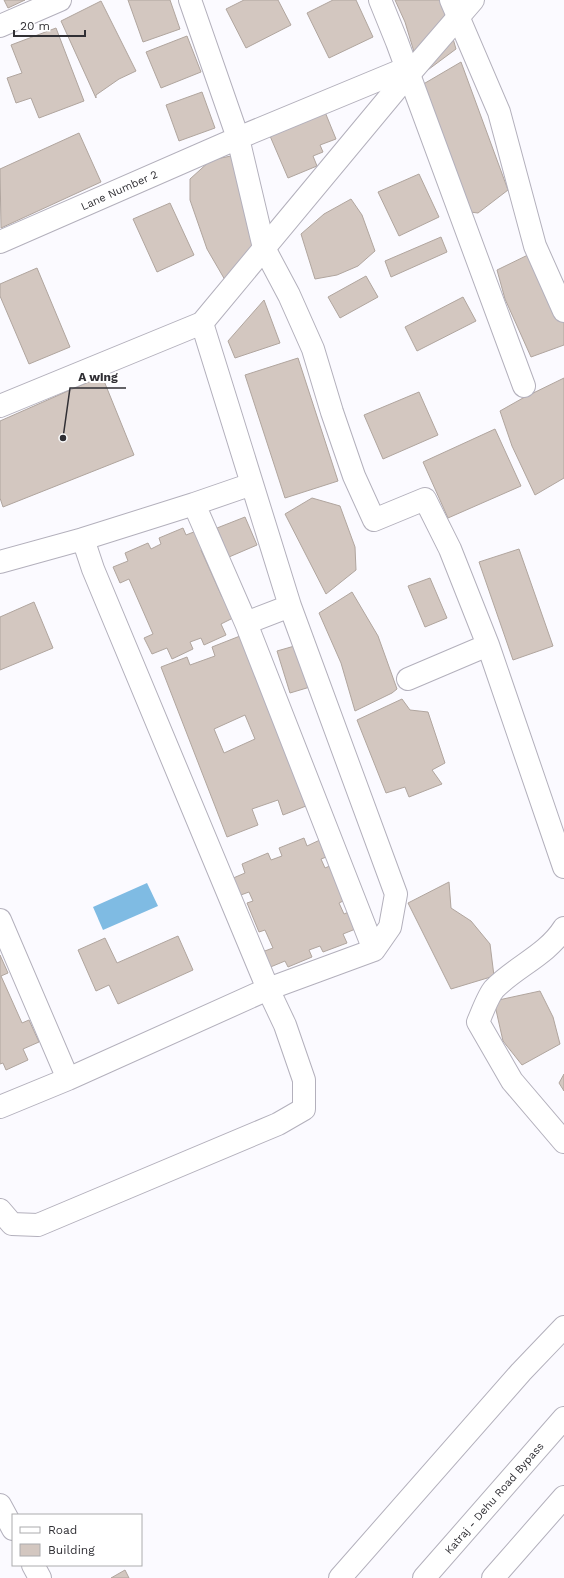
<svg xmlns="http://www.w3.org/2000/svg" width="564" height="1578" font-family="'Work Sans',sans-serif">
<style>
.water{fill:#7fbbe3}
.building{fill:#d3c7c0;stroke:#b0a59e;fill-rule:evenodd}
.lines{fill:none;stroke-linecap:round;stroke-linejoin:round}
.minor-casing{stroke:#b3b0bc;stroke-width:24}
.tertiary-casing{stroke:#b3b0bc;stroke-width:24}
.trunk-casing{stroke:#b3b0bc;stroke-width:24}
.minor{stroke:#fff;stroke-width:22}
.tertiary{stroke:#fff;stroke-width:22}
.trunk{stroke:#fff;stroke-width:22}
.labels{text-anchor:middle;stroke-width:4;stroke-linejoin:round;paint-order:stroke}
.street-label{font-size:11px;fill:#302f34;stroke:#fff}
.leader{fill:none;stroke:#302f34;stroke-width:1.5}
.callout-dot{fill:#302f34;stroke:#fff;stroke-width:1.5}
.callout-label{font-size:12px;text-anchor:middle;font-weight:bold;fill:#302f34;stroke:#fff;stroke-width:4;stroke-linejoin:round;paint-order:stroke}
</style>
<rect width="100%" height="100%" fill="#fbfaff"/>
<!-- water -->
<path class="water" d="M147,883L158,906L103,930L93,907Z"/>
<!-- building -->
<path class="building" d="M4,0H25L8,8Z
M128,0H170L180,29L143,42Z
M244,0H278L291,25L246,48L226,9Z
M333,0H356L373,37L329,58L307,13Z
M395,0H442L456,49L421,75L405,22Z
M101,1L136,71L119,79L96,95V98L61,21Z
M56,28L84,101L39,118L31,98L16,103L7,78L22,73L11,45Z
M187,36L201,72L161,88L146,52Z
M461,62L508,190L478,213L470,212L420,86Z
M202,92L215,128L179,141L166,105Z
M325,112L336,139L320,145L323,152L313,156L317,166L288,178L270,136Z
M79,133L101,182L1,228L0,169Z
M231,156L257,247L244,267L225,278V280L207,249L190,200V179L211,160Z
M419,174L439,217L399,236L378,192Z
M351,199L362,215L375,251L358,266L337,275L315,279L301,234L324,214Z
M170,203L194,255L157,272L133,219Z
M441,237L447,252L391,277L385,261Z
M532,253L564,320V345L531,357L505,299L497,270Z
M37,268L70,347L29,364L0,296V284Z
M366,276L378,297L340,318L328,297Z
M463,297L476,321L417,351L405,327Z
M264,300L280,343L235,358L228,341Z
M298,358L338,481L285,498L245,375Z
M102,376L134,455L3,507L0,498V421Z
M564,378V478L535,495L512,446L500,411L523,398Z
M419,392L438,435L383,459L364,415Z
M495,429L521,486L448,518L423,462Z
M312,498L340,506L355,547L356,570L326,594L285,514Z
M245,517L257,545L229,557L217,528Z
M183,528L186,535L199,530L207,547L201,550L222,597L228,595L237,616L221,624L226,635L204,645L201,638L190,642L193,649L172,659L167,648L152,654L144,638L153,634L129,579L120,583L113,567L128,561L125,553L148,543L151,549L161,544L159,538Z
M519,549L553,646L513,660L479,562Z
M430,578L447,618L425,627L408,586Z
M352,592L378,636L397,689L392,693L355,711L341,663L319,613Z
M34,602L53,648L0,670V617Z
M240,636L306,806L283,815L278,800L252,809L258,825L227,837L161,667L187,657L190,665L215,656L212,647ZM245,715L255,739L224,753L214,729Z
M298,645L310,687L290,693L277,651Z
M402,699L410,710L428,712L445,763L432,770L442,784L409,797L405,787L386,793L357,720Z
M304,838L307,846L322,839L329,856L321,859L325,868L332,865L347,899L339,903L344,914L351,911L358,928L343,934L347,943L323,952L320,946L309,950L312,957L288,967L285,961L268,968L262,952L273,948L265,930L259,932L247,903L253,901L249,892L238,896L231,879L245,873L242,864L268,853L271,860L282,856L279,848Z
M449,882L451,908L471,921L490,944L494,976L451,989L408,903Z
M178,936L193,970L118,1004L109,985L96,991L78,950L105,938L117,963Z
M0,955L8,973L1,976L22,1023L29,1020L39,1042L23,1049L28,1060L6,1070L3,1063L0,1064Z
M540,991L553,1017L560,1044L522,1065L503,1041L494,1001Z
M564,1074V1091L559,1083Z
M125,1570L129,1578H111Z"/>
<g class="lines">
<defs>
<path id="minor" d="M190,0L238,138L264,248L289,295L313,349L332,412L354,476L374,520L425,499L450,549L488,645L564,867
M380,0L397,42L524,386
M451,0L499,112L535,246L564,311
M0,26L60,0
M0,242L238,138L407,68
M194,504L252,484
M83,539L194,504L246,623
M0,562L83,539L93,569L268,989L285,1025L304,1080V1109L278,1124L38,1225L12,1224L0,1210
M290,606L246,623L374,950
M408,679L488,645
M0,920L68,1079L268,989L374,950L390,927L396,894L290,606L202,323
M564,928C547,955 515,967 494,989C488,996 482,1013 478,1022L512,1081L564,1142
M0,1107L68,1079
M0,1505L13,1529
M33,1565L40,1578"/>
<path id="tertiary" d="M0,406L202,323L398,87L473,0
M340,1578L521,1372L564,1327"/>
<path id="trunk" d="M424,1578L564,1418
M493,1578L564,1497"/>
</defs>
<!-- minor casing -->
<use href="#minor" class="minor-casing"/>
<!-- tertiary casing -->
<use href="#tertiary" class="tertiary-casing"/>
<!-- trunk casing -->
<use href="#trunk" class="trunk-casing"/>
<!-- minor -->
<use href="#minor" class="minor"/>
<!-- tertiary -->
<use href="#tertiary" class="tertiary"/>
<!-- trunk -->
<use href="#trunk" class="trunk"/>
</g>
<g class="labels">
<!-- street labels -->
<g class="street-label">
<text transform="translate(119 190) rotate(-24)" y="4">Lane Number 2</text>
<text transform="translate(494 1498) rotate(-49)" y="4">Katraj - Dehu Road Bypass</text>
</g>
</g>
<!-- callouts -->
<path class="leader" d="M63 438L70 388H126"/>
<circle class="callout-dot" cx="63" cy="438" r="4"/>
<g class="callout-label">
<text x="98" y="381">A wing</text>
</g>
<!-- legend -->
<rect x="12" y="1514" width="130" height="52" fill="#ffffff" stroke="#acacae"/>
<rect x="20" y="1527" width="20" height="6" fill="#ffffff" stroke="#acacae"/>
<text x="48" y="1534" font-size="12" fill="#302f34">Road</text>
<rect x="20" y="1544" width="20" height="12" fill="#d3c7c0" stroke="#acacae"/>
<text x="48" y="1554" font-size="12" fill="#302f34">Building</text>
<!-- scale -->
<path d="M14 30v6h71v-6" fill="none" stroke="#302f34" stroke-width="2"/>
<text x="20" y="30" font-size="12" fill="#302f34" stroke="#ffffff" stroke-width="3" paint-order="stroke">20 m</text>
</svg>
